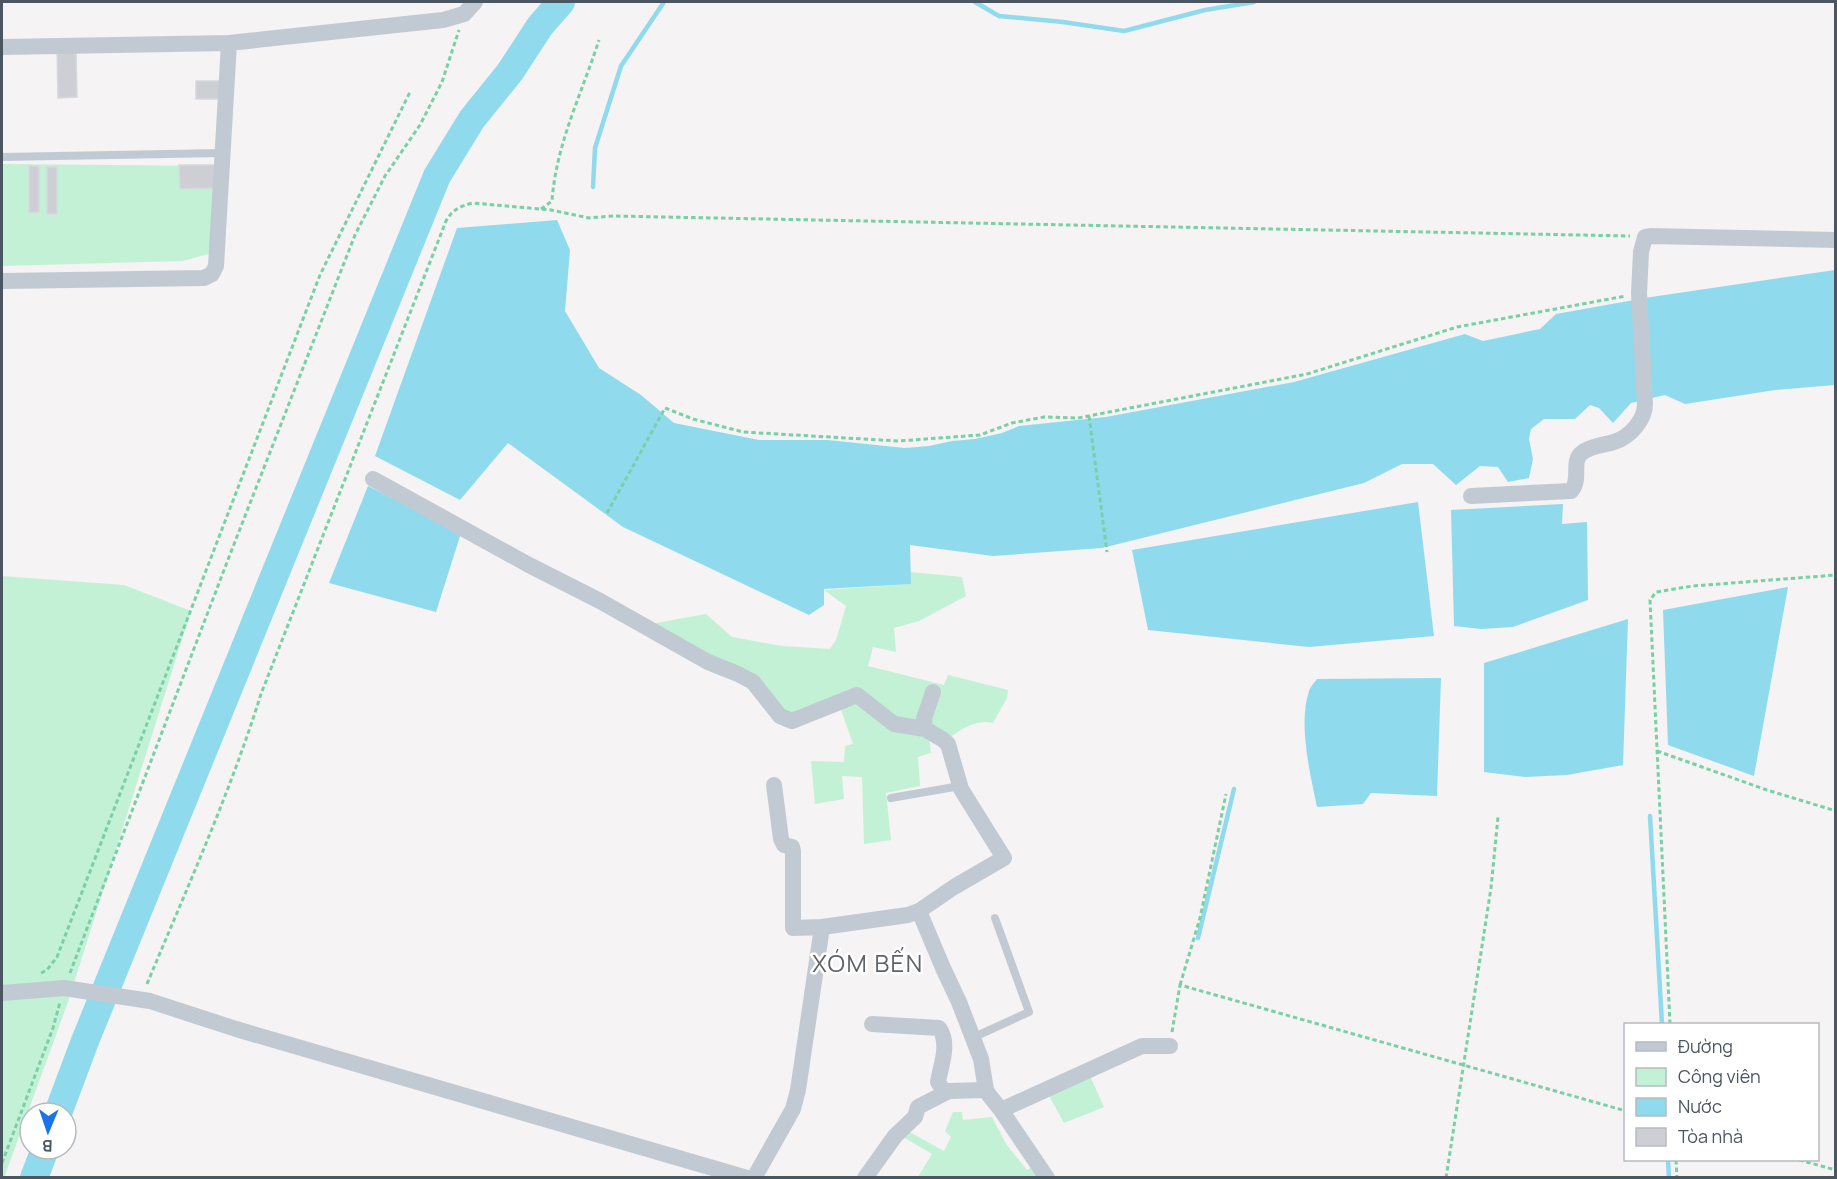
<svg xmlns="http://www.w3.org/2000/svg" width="1837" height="1179" font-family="Manrope,sans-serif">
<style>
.green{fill:#c3f1d5}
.water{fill:#90daee}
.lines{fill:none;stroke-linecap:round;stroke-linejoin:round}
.stream{stroke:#90daee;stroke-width:4.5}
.river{stroke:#90daee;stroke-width:28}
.building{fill:#cdcfd5;stroke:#d7d9de;stroke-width:1.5}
.path{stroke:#7ad0a6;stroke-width:3;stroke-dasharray:4.5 3;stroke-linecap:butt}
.service{stroke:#c1cad2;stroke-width:8}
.minor{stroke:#c1cad2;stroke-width:16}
.labels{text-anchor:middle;stroke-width:5;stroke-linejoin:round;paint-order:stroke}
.quarter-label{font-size:24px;letter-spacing:1.5px;fill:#5f6368;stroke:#fff}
</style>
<rect width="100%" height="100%" fill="#f5f3f3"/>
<!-- green -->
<path class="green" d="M2,164L218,166L212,253L183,261L2,266Z
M910,572L962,577L966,596L919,621L894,628L896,652L873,647L868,666L944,685L948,675L1008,690L1007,698L993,723C977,719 961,729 948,739L929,736L931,753L918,757L920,786L886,793L891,840L864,844L862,777L842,776L844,799L815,804L811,761L844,762L845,746L853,744L837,698L792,717L765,691L651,624L706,614L732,637L782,646L830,649L836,640L846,606L824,590L910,584Z
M2,576L124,585L191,611L68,1002L4,1178L2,1177Z
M1089,1074L1104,1107L1064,1123L1047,1092Z
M953,1112H962L963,1120L992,1117L1006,1144L1027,1170L1032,1167L1038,1177H918L932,1154L900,1135L906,1130L944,1151L951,1137L945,1131Z"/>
<!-- water -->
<path class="water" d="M557,220L570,250L565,311L599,368L641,395L674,423L759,440H828L905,448L929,446L952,441L975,439L1002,433L1019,426L1106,417L1294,382L1465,334L1483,341L1540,329L1556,314L1651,297L1835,270V385L1775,390L1685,404L1665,395L1631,403L1613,423L1599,408L1590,405L1575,419H1544L1531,429L1529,439L1533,459L1529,478L1508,482L1498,467L1480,466L1456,485L1433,464H1402L1364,483L1102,548L993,556L910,545L911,584L824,589V605L809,615L623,527L508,443L460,500L375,456L457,228Z
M368,486L461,533L436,612L329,583Z
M1418,502L1434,636L1309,647L1148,630L1132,550Z
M1563,504L1562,524L1587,522L1588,600L1513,627L1481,629L1454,626L1451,510Z
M1788,587L1754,776L1668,745L1663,610Z
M1628,619L1623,765L1567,775L1525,777L1484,772V663Z
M1441,678L1437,796L1371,793L1363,804L1317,807C1310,773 1298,724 1309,691C1310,687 1314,683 1317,679Z"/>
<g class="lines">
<!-- stream -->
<path class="stream" d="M975,2L999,16L1063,22L1124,31L1205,10L1254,2
M593,187L595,148L621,66L664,2
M1650,816L1662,1024
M1198,938L1234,789
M1668,1160L1669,1178"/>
<!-- river -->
<path class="river" d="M58,1113L85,1041L437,176L472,119L510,72L540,26L561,2
M34,1178L45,1149"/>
</g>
<!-- building -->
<path class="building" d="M57,49H76L77,97L58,98Z
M196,81H223V99H196Z
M179,165H216L217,188L180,189Z
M29,166H39V212L29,213Z
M47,167H57V214H47Z"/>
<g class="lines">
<!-- path -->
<path class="path" d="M541,209L552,201C556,144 582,93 599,40
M1089,416L1107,552
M607,513L665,408L693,419L743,432L898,441L980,435L1012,423L1044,417L1078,418L1307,374L1457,327L1626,296
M1657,751L1767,790L1836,811
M41,973L47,970L57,957L320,275L410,92
M70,973L229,557L355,235L385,176L420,125L442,82L459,30
M147,984C187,888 230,793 261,694L446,221C452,210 460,206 473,203L551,210L589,218L613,216L1630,236
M1180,985L1200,918L1226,794
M1670,1024L1650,600L1656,592L1693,586L1836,575
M1172,1032L1180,985L1626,1111
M1676,1160L1677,1178
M1799,1160L1836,1170
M2,1163L53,1028L60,1002
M1446,1178L1491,888L1498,817"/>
<!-- service -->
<path class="service" d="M2,157L222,153
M891,798L960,786
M972,1038L1029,1012L995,918"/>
<!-- minor -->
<path class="minor" d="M2,47L229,43L443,20L464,14L475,2
M2,281L204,278L212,274L216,266L229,43
M373,479L529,565L600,601L708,662L738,674L753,682L780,716L792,721L857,695L894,724L925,729
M1471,496L1571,491C1582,480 1570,460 1583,452C1591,446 1604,445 1614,442C1630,437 1645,420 1645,404L1639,293L1641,252L1645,237L1650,236L1836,240
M774,785L781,839L784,845L792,847L793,851V928L822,927L908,915L919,911L954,887L1004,858L961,789L948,744L942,739L925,729L924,719L933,692
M919,911L943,968L959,1002L981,1059L986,1090L989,1095L1001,1110L1047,1178
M2,993L64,988L150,1001L236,1029L747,1178
M872,1024L939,1028C950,1043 941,1065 938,1082L945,1093
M1001,1110L1142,1046H1170
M754,1178L793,1109L798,1090L822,927
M865,1178L895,1136L915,1117L918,1107L949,1091L986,1090"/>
</g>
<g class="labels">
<!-- quarter labels -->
<g class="quarter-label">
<text x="868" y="972">XÓM BẾN</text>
</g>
</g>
<!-- border -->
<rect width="1837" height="1179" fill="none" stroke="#4a5661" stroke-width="6"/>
<!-- legend -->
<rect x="1624" y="1023" width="195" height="138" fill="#ffffff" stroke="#b7bbc0" stroke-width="1.5"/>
<rect x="1636" y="1042" width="30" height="9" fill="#c1cad2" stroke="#b7bbc0" stroke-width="1.5"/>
<text x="1678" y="1053" font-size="18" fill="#4a5661">Đường</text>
<rect x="1636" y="1068" width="30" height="18" fill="#c3f1d5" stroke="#b7bbc0" stroke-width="1.5"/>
<text x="1678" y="1083" font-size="18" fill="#4a5661">Công viên</text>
<rect x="1636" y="1098" width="30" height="18" fill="#90daee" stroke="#b7bbc0" stroke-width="1.5"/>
<text x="1678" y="1113" font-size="18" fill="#4a5661">Nước</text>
<rect x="1636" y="1128" width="30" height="18" fill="#cdcfd5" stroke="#b7bbc0" stroke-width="1.5"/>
<text x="1678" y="1143" font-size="18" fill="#4a5661">Tòa nhà</text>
<!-- north arrow -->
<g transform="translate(48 1131) rotate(182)"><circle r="28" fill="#ffffff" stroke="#b7bbc0" stroke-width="1.5"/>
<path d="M0-4.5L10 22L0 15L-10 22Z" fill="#1a73e8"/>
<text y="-9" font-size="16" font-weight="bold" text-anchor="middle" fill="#4a5661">B</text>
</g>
</svg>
